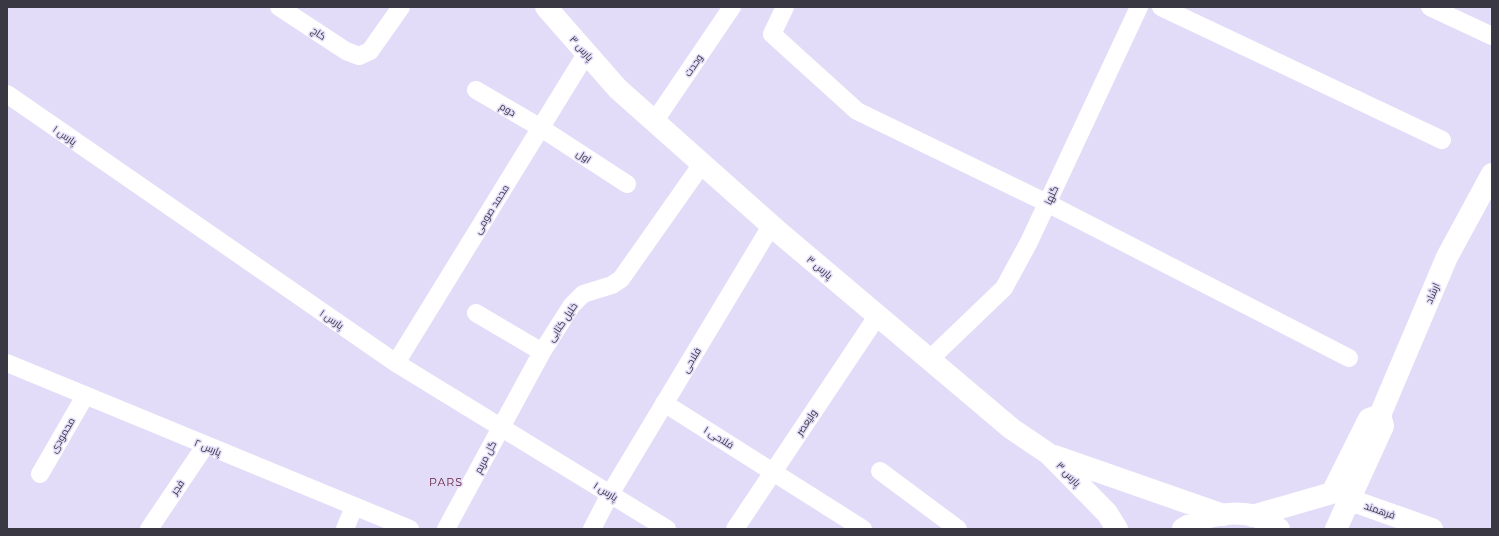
<svg xmlns="http://www.w3.org/2000/svg" width="1499" height="536" font-family="Montserrat,Cairo,sans-serif">
<style>
.lines{fill:none;stroke-linecap:round;stroke-linejoin:round}
.street{stroke:#fff;stroke-width:18}
.secondary{stroke:#fff;stroke-width:22}
.labels{text-anchor:middle;stroke-width:3;stroke-linejoin:round;paint-order:stroke}
.street-label{font-size:10px;fill:#3a3843;stroke:#e3dcf8}
.neighbourhood-label{font-size:11px;letter-spacing:1px;fill:#662440;stroke:#e3dcf8}
</style>
<rect width="100%" height="100%" fill="#e3dcf8"/>
<g class="lines">
<!-- street -->
<path class="street" d="M279,7L346,51L359,56L370,51L401,7
M785,7L772,34L857,111L1047,203L1349,358
M1161,7L1442,140
M1430,7L1492,36
M476,90L541,128L627,184
M7,94L396,363L667,529
M654,122L732,7
M476,313L542,352
M930,359L1004,288L1029,242L1139,7
M7,363L410,529
M396,363L586,54
M664,403L863,529
M880,471L958,529
M40,474L85,396
M149,529L205,446
M345,529L354,507
M446,529L542,352L572,305L583,294L612,285L621,279L702,164
M592,529L610,494L771,226
M735,529L878,315"/>
<!-- secondary -->
<path class="secondary" d="M546,7L618,89L781,234L1012,429L1049,454L1107,513L1117,529
M1380,415L1447,257L1492,174
M1054,456L1223,515
M1350,500L1432,529
M1252,516L1332,493L1369,419L1380,415
M1183,529C1210,511 1254,506 1279,529
M1336,529L1383,426L1380,415"/>
</g>
<g class="labels">
<!-- street labels -->
<g class="street-label">
<text transform="translate(319 33) rotate(34)" y="4">کاج</text>
<text transform="translate(582 48) rotate(49)" y="4">پارس ۳</text>
<text transform="translate(693 65) rotate(-56)" y="4">وحدت</text>
<text transform="translate(508 109) rotate(31)" y="4">دوم</text>
<text transform="translate(65 135) rotate(35)" y="4">پارس ۱</text>
<text transform="translate(584 156) rotate(33)" y="4">اول</text>
<text transform="translate(1051 195) rotate(-65)" y="4">گلها</text>
<text transform="translate(491 209) rotate(-58)" y="4">محمد صومی</text>
<text transform="translate(820 267) rotate(40)" y="4">پارس ۳</text>
<text transform="translate(1432 293) rotate(-67)" y="4">ارشاد</text>
<text transform="translate(332 319) rotate(35)" y="4">پارس ۱</text>
<text transform="translate(562 322) rotate(-56)" y="4">خلیل کتابی</text>
<text transform="translate(691 360) rotate(-59)" y="4">فلاحی</text>
<text transform="translate(806 422) rotate(-56)" y="4">ولیعصر</text>
<text transform="translate(62 435) rotate(-60)" y="4">محمودی</text>
<text transform="translate(719 437) rotate(32)" y="4">فلاحی ۱</text>
<text transform="translate(208 447) rotate(23)" y="4">پارس ۲</text>
<text transform="translate(485 457) rotate(-62)" y="4">گل مریم</text>
<text transform="translate(1069 474) rotate(46)" y="4">پارس ۳</text>
<text transform="translate(177 487) rotate(-56)" y="4">فجر</text>
<text transform="translate(606 491) rotate(32)" y="4">پارس ۱</text>
<text transform="translate(1380 510) rotate(19)" y="4">فرهمند</text>
</g>
<!-- neighbourhood labels -->
<g class="neighbourhood-label">
<text x="446" y="486">PARS</text>
</g>
</g>
<!-- border -->
<rect width="1499" height="536" fill="none" stroke="#3a3843" stroke-width="16"/>
</svg>
